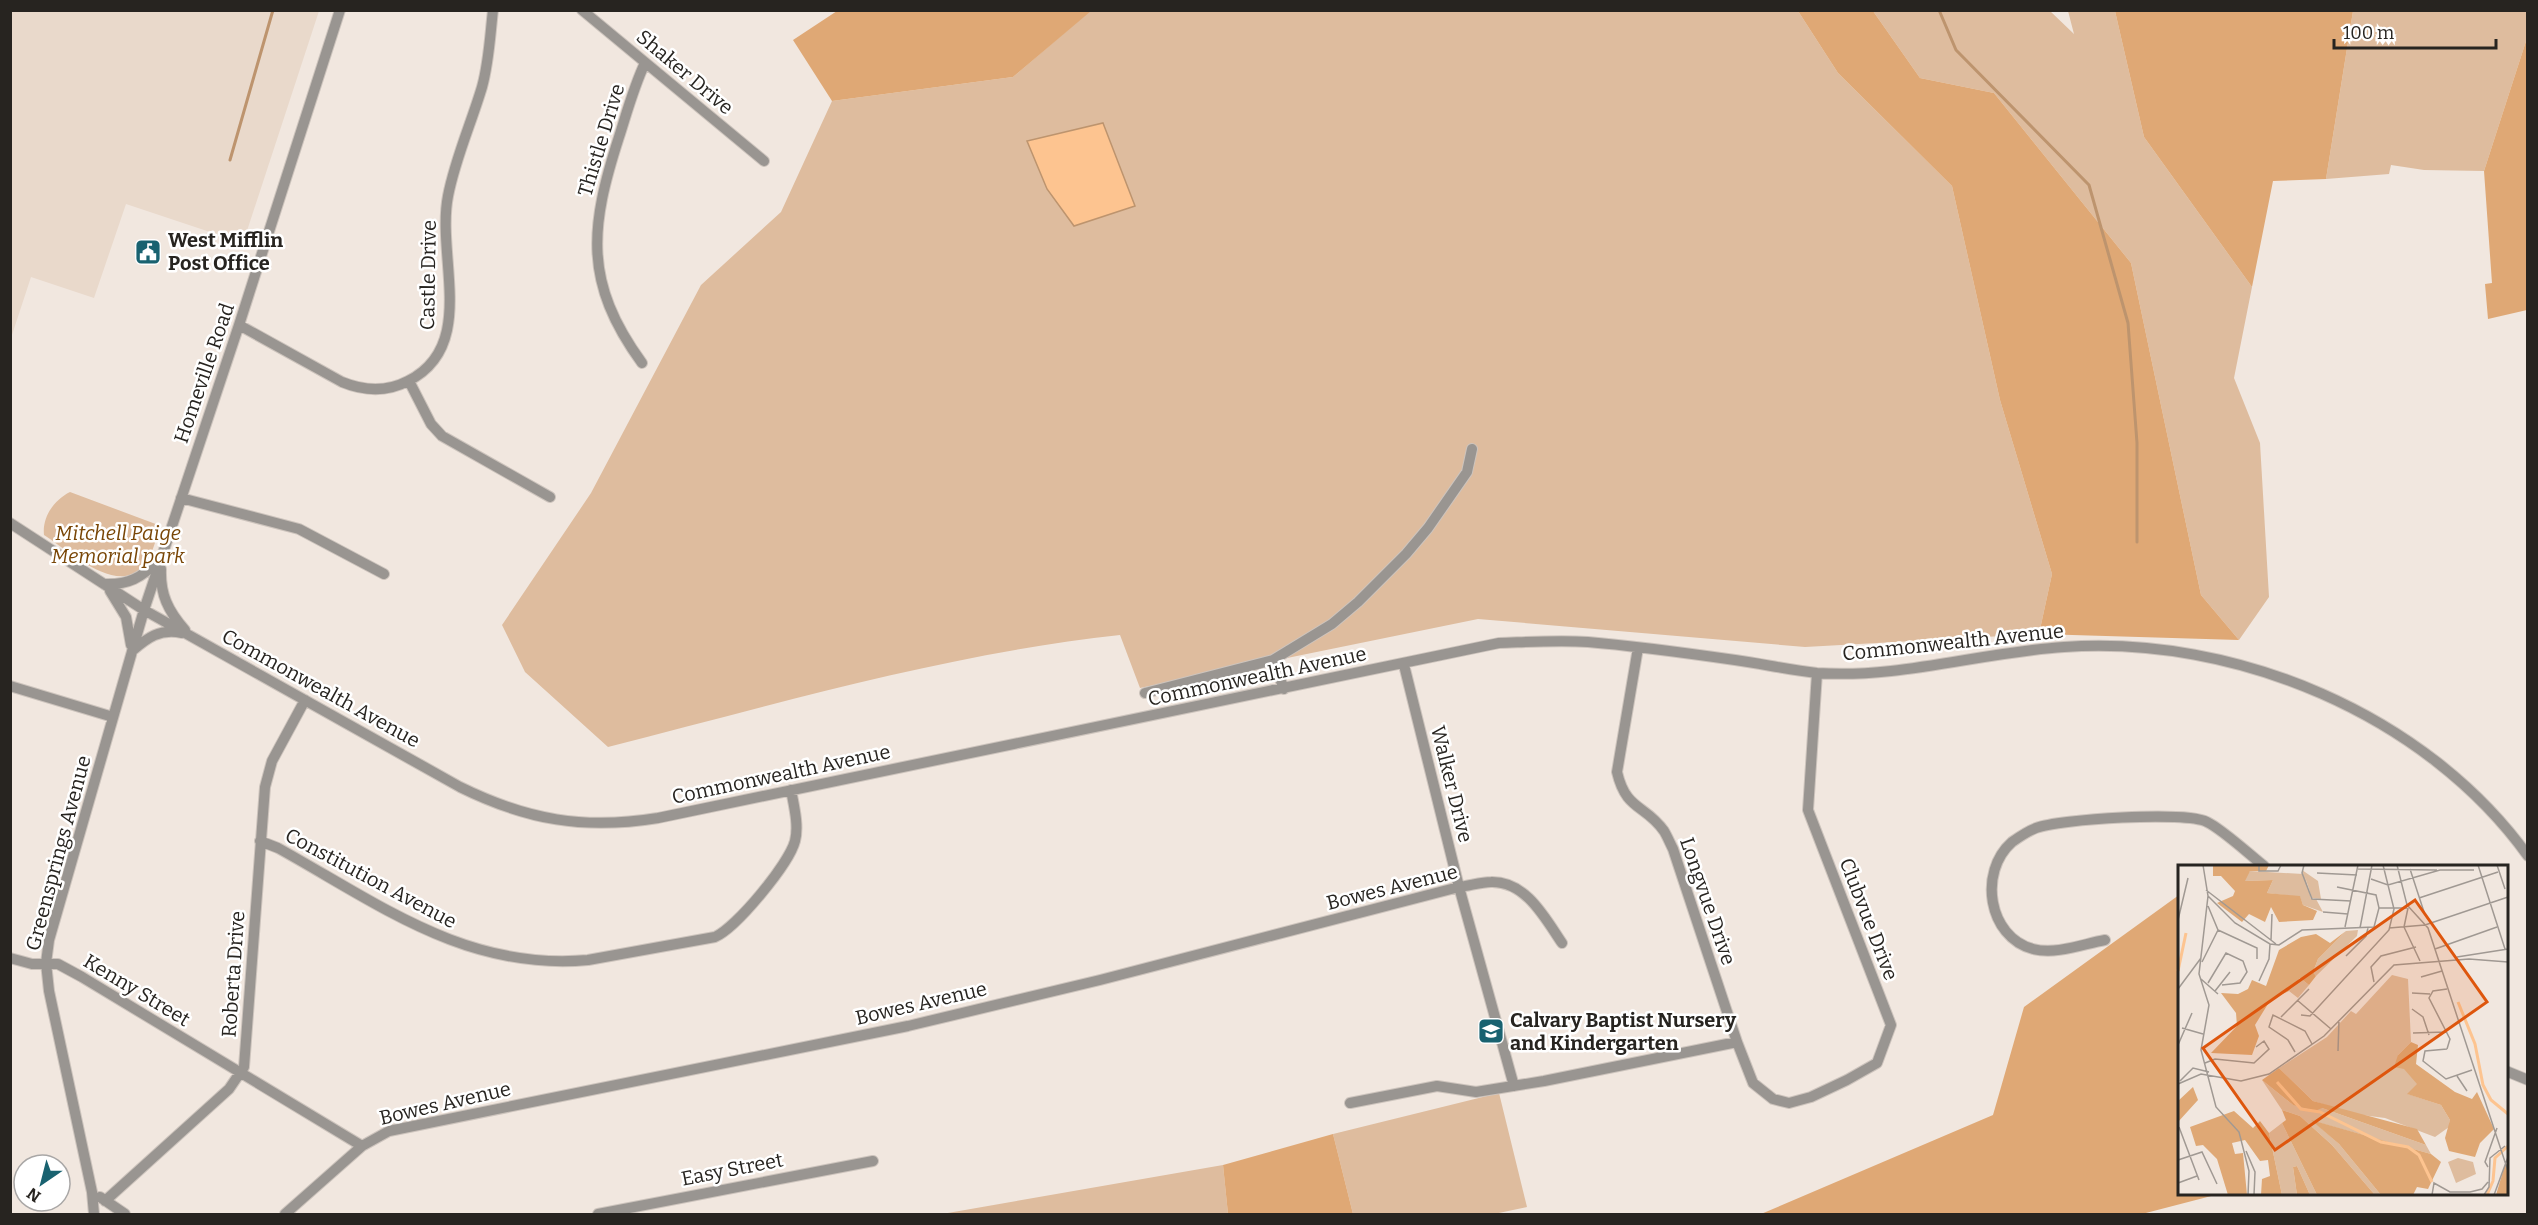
<svg xmlns="http://www.w3.org/2000/svg" width="2538" height="1225" font-family="Bitter,serif">
<style>
.built{fill:#e9d9cb}
.green{fill:#debc9e}
.forest{fill:#dfa875}
.water{fill:#fdc490;stroke:#bd946e;stroke-width:1.5}
.lines{fill:none;stroke-linecap:round;stroke-linejoin:round}
.stream{stroke:#bd946e;stroke-width:3}
.minor-casing{stroke:#cdc4bd;stroke-width:12}
.minor{stroke:#999591;stroke-width:10}
.labels{text-anchor:middle;stroke-width:5;stroke-linejoin:round;paint-order:stroke}
.street-label{font-size:20px;fill:#272420;stroke:#fff}
.poi-label{font-size:20px;font-weight:bold;fill:#272420;stroke:#fff;text-anchor:start}
.park-label{font-size:20px;font-style:italic;fill:#794606;stroke:#fff}
.inset-river{fill:none;stroke:#fdc490;stroke-width:3}
.inset-road{fill:none;stroke:#a09993;stroke-width:1.5}
.view{fill:#de560d;fill-opacity:0.15;stroke:#de560d;stroke-width:3}
.inset-edge{fill:none;stroke:#272420;stroke-width:3}
</style>
<rect width="100%" height="100%" fill="#f1e7df"/>
<!-- built -->
<path class="built" d="M11,10L319,11L243,243L126,204L94,298L31,277L11,338Z"/>
<!-- green -->
<path class="green" d="M1091,10L1798,11L1838,73L1952,186L2000,400L2052,574L2039,634L1805,647L1478,619L1140,688L1120,635C946,654 777,704 608,747L525,672L502,625L591,493L701,285L781,212L832,101L1013,77Z
M1873,11H2050L2074,34L2068,11H2115L2144,137L2252,287L2234,378L2260,443L2269,597L2239,640L2201,595L2131,263L1994,93L1920,78Z
M2353,11H2527V38L2484,171L2424,170L2391,165L2389,174L2326,179Z
M70,492L161,526C156,537 154,550 147,561C122,601 71,552 44,535C42,517 54,500 70,492Z
M1499,1093L1527,1207L1494,1214H1353L1333,1134Z
M1223,1165L1228,1214H942Z"/>
<!-- forest -->
<path class="forest" d="M837,11V10L1091,11L1013,77L832,101L793,40Z
M1798,11H1873L1920,78L1994,93L2131,263L2201,595L2239,640L2039,634L2052,574L2000,400L1952,186L1838,73Z
M2115,11H2353L2326,179L2273,181L2252,287L2144,137Z
M2527,38V310L2488,319L2485,284L2492,283L2484,171Z
M2179,895L2180,1194H2219L2142,1214H1761L1993,1115L2024,1007Z
M1333,1134L1353,1214H1228L1223,1165Z"/>
<!-- water -->
<path class="water" d="M1103,123L1135,206L1074,226L1047,189L1027,141Z"/>
<g class="lines">
<!-- stream -->
<path class="stream" d="M1939,10L1956,50L2089,185L2128,323L2137,443V542
M230,160L273,10"/>
<defs>
<path id="minor" d="M582,10L764,161
M239,325L342,382C364,391 387,392 408,381C478,346 436,257 448,196C455,159 471,124 482,87C489,62 490,36 493,10
M642,363C583,282 590,227 619,137C627,112 634,86 645,63
M409,381L431,424L442,436L550,497
M181,498L299,529L384,574
M10,523L144,610L460,787C527,820 584,830 658,818L1499,643C1529,642 1558,640 1588,642C1637,646 1686,653 1735,660C1763,664 1790,670 1817,673C1899,679 1982,652 2064,647C2235,635 2426,714 2528,856
M161,569C160,594 168,611 185,630
M104,584C128,585 142,578 158,560
M110,591L126,617L131,645
M1638,648L1617,772C1626,811 1645,804 1664,831C1667,836 1670,843 1673,849L1737,1042L1753,1083L1773,1099L1789,1103L1811,1097L1847,1080L1877,1063L1891,1025L1808,810L1817,673
M132,651C147,638 160,628 182,633
M1404,665L1459,887L1514,1086
M10,686L113,717
M1284,689L1273,660L1332,624L1358,602L1406,554L1428,528L1467,472L1472,449
M1145,693L1273,660
M260,841L278,848C379,904 466,971 588,960L715,937C736,928 789,864 795,841C799,826 794,806 791,790
M2105,940C2083,944 2056,955 2033,949C1988,937 1978,872 2012,842C2019,837 2028,831 2036,828C2059,819 2186,811 2207,822C2222,829 2250,855 2264,866
M10,958L32,964H58L82,977L362,1146
M2506,1071L2528,1080
M1350,1103L1437,1086L1476,1092L1544,1081L1737,1042
M100,1197L125,1214
M105,1201L229,1089L244,1067L265,787L272,761L305,700
M94,1214L92,1192L49,991L46,963L49,940L144,610L239,325L340,10
M285,1214L362,1146L389,1131L908,1026L1100,980L1459,887C1469,886 1481,882 1491,882C1526,881 1545,918 1562,943
M598,1214L873,1161"/>
</defs>
<!-- minor casing -->
<use href="#minor" class="minor-casing"/>
<!-- minor -->
<use href="#minor" class="minor"/>
</g>
<!-- icons -->
<defs>
<symbol id="civic-square" viewBox="-11 -11 22 22"><rect x="-9" y="-9" width="18" height="18" rx="4" fill="#196270" stroke="#fff"/><path d="M-.6-6.5H3V-4.5H.6V-3L4-1V1h2V6H-6V1h2V-1L-.6-3ZM-1.2 2.5V6h2.4V2.5Z" fill="#fff"/></symbol>
<symbol id="school-square" viewBox="-11 -11 22 22"><rect x="-9" y="-9" width="18" height="18" rx="4" fill="#196270" stroke="#fff"/><path d="M0-5L7-2L0 1L-7-2ZM-4 1L0 2.5L4 1V4Q0 6-4 4Z" fill="#fff"/></symbol>
</defs>
<g fill-rule="evenodd">
<use href="#civic-square" x="133" y="237" width="30" height="30"/>
<use href="#school-square" x="1476" y="1016" width="30" height="30"/>
</g>
<g class="labels">
<!-- street labels -->
<g class="street-label">
<text transform="translate(685 72) rotate(40)" y="7">Shaker Drive</text>
<text transform="translate(601 140) rotate(-73)" y="7">Thistle Drive</text>
<text transform="translate(428 275) rotate(-89)" y="7">Castle Drive</text>
<text transform="translate(204 373) rotate(-71)" y="7">Homeville Road</text>
<text transform="translate(1953 642) rotate(-6)" y="7">Commonwealth Avenue</text>
<text transform="translate(1257 676) rotate(-12)" y="7">Commonwealth Avenue</text>
<text transform="translate(321 688) rotate(29)" y="7">Commonwealth Avenue</text>
<text transform="translate(781 774) rotate(-12)" y="7">Commonwealth Avenue</text>
<text transform="translate(1452 784) rotate(76)" y="7">Walker Drive</text>
<text transform="translate(58 853) rotate(-75)" y="7">Greensprings Avenue</text>
<text transform="translate(371 878) rotate(28)" y="7">Constitution Avenue</text>
<text transform="translate(1392 887) rotate(-14)" y="7">Bowes Avenue</text>
<text transform="translate(1708 901) rotate(71)" y="7">Longvue Drive</text>
<text transform="translate(1869 919) rotate(69)" y="7">Clubvue Drive</text>
<text transform="translate(233 974) rotate(-86)" y="7">Roberta Drive</text>
<text transform="translate(137 990) rotate(31)" y="7">Kenny Street</text>
<text transform="translate(921 1003) rotate(-13)" y="7">Bowes Avenue</text>
<text transform="translate(445 1103) rotate(-13)" y="7">Bowes Avenue</text>
<text transform="translate(732 1169) rotate(-11)" y="7">Easy Street</text>
</g>
<!-- poi labels -->
<g class="poi-label">
<text x="168" y="247">West Mifflin<tspan x="168" dy="23">Post Office</tspan></text>
<text x="1510" y="1027">Calvary Baptist Nursery<tspan x="1510" dy="23">and Kindergarten</tspan></text>
</g>
<!-- park labels -->
<g class="park-label">
<text x="118" y="540">Mitchell Paige<tspan x="118" dy="23">Memorial park</tspan></text>
</g>
</g>
<!-- overview -->
<g transform="translate(2178 865)">
<rect width="330" height="330" fill="#f1e7df"/>
<path d="M124,5L140,16L143,34L134,33L127,12L133,34H138L145,47L125,40L122,32L89,28L95,15L67,16L65,13L72,6L125,9ZM180,65L179,71L138,111L135,107L140,94L168,66ZM214,110L230,114L233,177L220,190L240,219L230,229L263,240L272,255L271,262L257,272L207,253L176,249L135,236L101,203L149,172L173,146L178,149ZM122,113L131,120L120,133L111,126ZM84,215L115,240L144,243L248,280L253,289L135,256L161,279L203,330H197L154,280L122,251L104,245ZM104,258L139,330H132L119,301L115,302L119,330H104L91,268ZM280,293L295,297L298,309L278,318L270,297Z" fill="#debc9e"/>
<path d="M35,0H91L88,6H72L67,16L95,15L89,28L122,31L125,40L139,46L135,55L101,57L93,42L87,57L71,49L64,57L39,38L55,31L57,26L43,11H35ZM168,66L140,94L135,107L138,111L131,120L122,113L111,126L93,134L77,160L81,171L74,190L33,188L59,161L58,148L43,128L60,129L70,124L74,115L88,121L101,85L123,72L138,69L152,78ZM233,177L240,180L238,199L277,227L294,234L299,227L316,264L302,278L297,292L271,286L267,273L272,255L263,240L229,229L239,219L226,204L216,202L220,190ZM101,203L135,236L239,264L248,280L144,243L137,246L115,240L84,215ZM15,222L20,235L0,257V236ZM104,245L122,251L154,280L197,330H139L104,258L108,255ZM56,246L75,263L82,256L91,268L104,330H83L84,314L92,311L90,295L82,296L67,275L54,278L57,289L65,288L69,330H50L39,294L25,280L18,281L12,262ZM133,255L253,289L263,297L250,324L239,322L235,330H203L161,279ZM330,297V330H318L326,303ZM119,301L132,330H119L115,302Z" fill="#dfa875"/>
<path class="inset-river" d="M0,106L8,68M280,137L297,179L305,220L313,235L330,249M99,217L123,244L142,247L203,277L230,282L241,290L254,317M309,330L315,316L317,293L330,281"/>
<path class="inset-road" d="M25,0L30,31L21,109L31,140L23,185L38,242L61,267L71,306L70,330M81,0V6H100L103,0M126,0L124,8L134,34L173,36M219,0L229,40L250,63L330,306M300,0L327,84M319,0L327,24M180,4L259,5M232,4L247,50M139,8L179,10M193,14L210,20L262,5H296M28,25L98,79M30,31L57,58L92,79L101,80L124,65L196,62L201,43L198,30L159,22M241,33L320,7M201,43H229M230,43L226,62L242,96M145,47L170,49M0,55L10,13M167,62L180,0M182,63L194,0M211,63L247,60L330,32M40,65L79,83V94M93,75L94,49M257,84L319,62M168,91L188,71L190,63M279,92L330,84M24,97L40,65L30,41M243,112L264,106M23,114L40,129M81,116L91,94L92,79M196,117L193,102L203,91L238,82M30,118L48,88L65,96L69,107L62,118L44,120M0,124L23,93M37,126L52,107M234,128L252,129M119,135L153,164M234,144L245,152L251,170M123,150L132,151L211,65L216,44L205,0M103,152L131,124M4,163L25,169M235,168L268,167M0,180L14,148M269,184L247,186L245,196L268,214L294,205M269,184L272,174L251,133L255,126L269,124M160,186L161,155M117,187L110,175L91,162L95,150L127,166L134,179M27,198L37,194L76,198L91,184L86,176L78,182M279,211L289,226M2,216L15,203L31,207M0,219L23,209L63,216L91,209L146,171L216,100L291,94L330,97M1,262L21,315M68,286L77,307L76,330M0,295L24,287L39,319M310,302L307,297L319,263M0,318L19,311M254,330L256,318L272,327H292L304,324L310,317M306,330L311,322L312,293L327,281M316,330L330,292"/>
<path class="view" d="M237,35L309,137L97,285L25,183Z"/>
<rect width="330" height="330" class="inset-edge"/>
</g>
<!-- border -->
<rect width="2538" height="1225" fill="none" stroke="#272420" stroke-width="24"/>
<!-- north arrow -->
<g transform="translate(42 1183) rotate(215)"><circle r="28" fill="#ffffff" stroke="#a9a7a6" stroke-width="1.5"/>
<path d="M0-4.5L10 22L0 15L-10 22Z" fill="#196270"/>
<text y="-9" font-size="16" font-weight="bold" text-anchor="middle" fill="#272420">N</text>
</g>
<!-- scale -->
<path d="M2334 39v9h162v-9" fill="none" stroke="#272420" stroke-width="3"/>
<text x="2343" y="39" font-size="18" fill="#272420" stroke="#ffffff" stroke-width="4.5" paint-order="stroke">100 m</text>
</svg>
